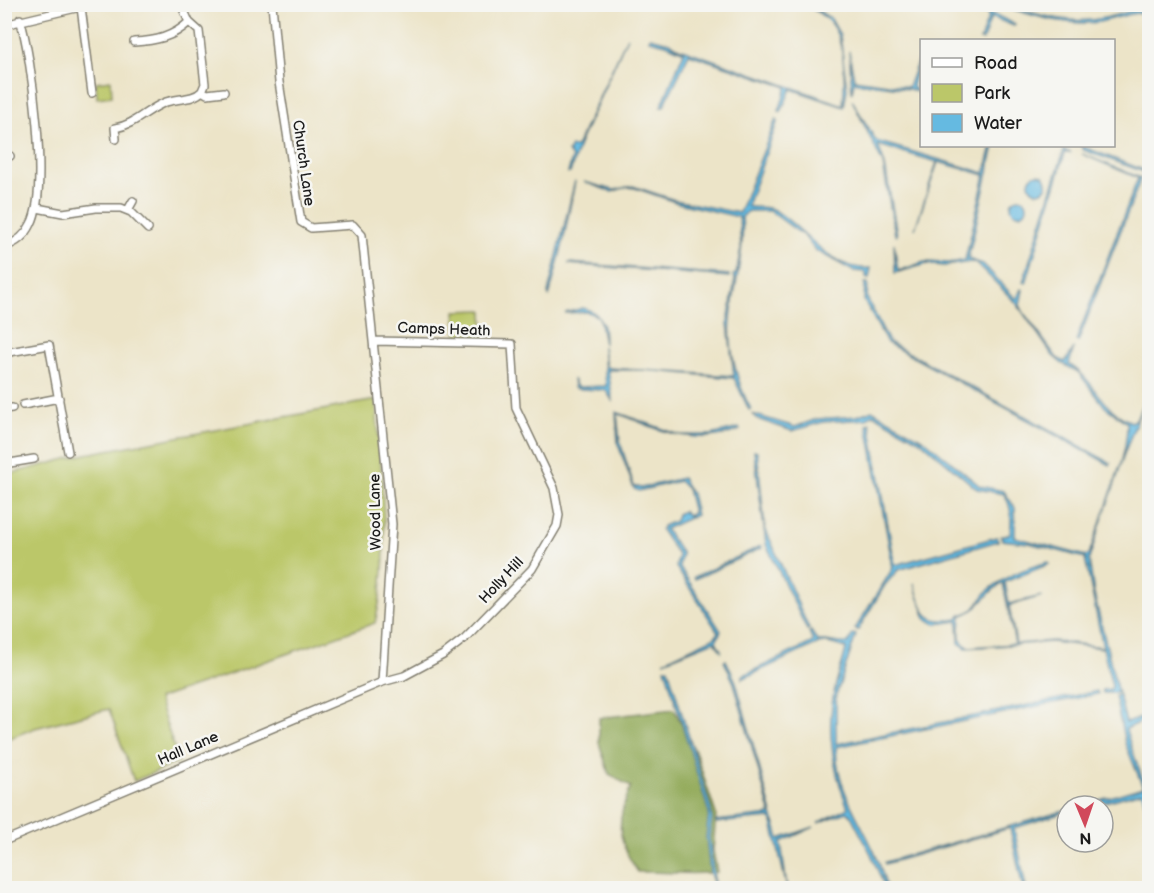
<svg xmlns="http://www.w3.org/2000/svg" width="1154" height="893" font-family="'Balsamiq Sans',sans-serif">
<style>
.green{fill:#bbc769;stroke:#6c7242;stroke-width:1.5}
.forest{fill:#94ac5d;stroke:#58643c;stroke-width:1.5}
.water{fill:#65bae1;stroke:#406b7e;stroke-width:1.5;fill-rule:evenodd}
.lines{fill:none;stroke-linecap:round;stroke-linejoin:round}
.minor-casing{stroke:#848072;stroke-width:10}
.minor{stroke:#fff;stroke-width:7}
.labels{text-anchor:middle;stroke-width:5;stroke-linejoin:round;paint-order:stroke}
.street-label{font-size:15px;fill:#1c1c1c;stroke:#f6f6f2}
</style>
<rect width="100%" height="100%" fill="#f6f6f2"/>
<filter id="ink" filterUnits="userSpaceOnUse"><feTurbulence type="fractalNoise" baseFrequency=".0167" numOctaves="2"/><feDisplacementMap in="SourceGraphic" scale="12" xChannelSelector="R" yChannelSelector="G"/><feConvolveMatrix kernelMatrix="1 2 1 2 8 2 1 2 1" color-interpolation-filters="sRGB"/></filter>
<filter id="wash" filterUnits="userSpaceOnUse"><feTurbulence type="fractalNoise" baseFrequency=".008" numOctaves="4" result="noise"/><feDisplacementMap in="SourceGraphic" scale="24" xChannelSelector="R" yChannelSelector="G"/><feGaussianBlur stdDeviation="1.35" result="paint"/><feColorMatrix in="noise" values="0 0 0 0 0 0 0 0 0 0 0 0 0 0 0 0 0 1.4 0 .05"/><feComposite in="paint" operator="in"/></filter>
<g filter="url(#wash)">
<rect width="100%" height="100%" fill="#ece4c8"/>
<!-- green -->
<path class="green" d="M111,80L112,96L97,98L96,82Z
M483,310L484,337L457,339L455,311Z
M376,400C380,474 393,550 375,623L158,699L179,762L134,781L109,709L35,728L5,740V475L86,454Z"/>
<!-- forest -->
<path class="forest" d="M674,709L696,753L716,814L713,851L717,872C690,876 665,871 638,872C617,842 615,821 631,787L609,774L599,743V718Z"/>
<!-- water -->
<path class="water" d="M806,5H810L831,19L840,35L847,89L844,107L791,89L781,112L779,111L787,87L689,54L664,106L661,107L684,52L666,44L649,40L650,37L669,42L679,48L843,105C845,82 846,45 832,25C826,16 815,11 806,5Z
M978,7L1015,24L1014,26L991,17L983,40H980L989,15L978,10Z
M1012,7C1042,16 1073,25 1104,18C1120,15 1133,8 1149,10L1150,13C1132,11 1116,19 1099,22C1069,26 1040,18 1012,9Z
M627,37L580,142L570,173H568L572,158L568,152L571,147H576Z
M849,51L854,79L908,87L921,52L912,87L921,93L909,89L854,82L852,93Z
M852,100L876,141L985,173L992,146H994L968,259L983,264L1015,298H1017L1021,289L1023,290L1020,305L1024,313L1057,358L1065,362L1074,348L1069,364C1094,379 1103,412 1132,422L1136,419L1149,389L1123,457L1089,559L1094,594L1118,693H1103L1102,690L1111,689L1112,686L1103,648L1051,642L966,648L959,643L958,621L936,624L926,619L914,583C924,612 923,625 958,619L960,615C983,609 977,599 991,588C1008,575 1029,567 1048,562L1049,564L1005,582L1009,604L1042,596L1009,606L1016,644L1053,641L1103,647L1085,558L1029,543L1002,540L1001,536L1010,534C1012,518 1012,508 1004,494L977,489L922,442L873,414L866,419L823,422L792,431L757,419L752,414L795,427L817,419L857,416L872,410L926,441L980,486L1004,491L1015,508V537L1086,556L1089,554C1102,516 1128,461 1127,423L1105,407L1078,372L1061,363L1053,356L1017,304L977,264L971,262L944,266L927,264L895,273L894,243L898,271L924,262L951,263L965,260L985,175L938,162L915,229L937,162L878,145L885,165L897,235H895L883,164ZM1003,583L1015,644L969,647C955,641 961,630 961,616C982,609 984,593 1003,583Z
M776,119L778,120L747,206C756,209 765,205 774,210C807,229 828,271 871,268L869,278H866V272L853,271L815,250L805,237L770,211H748L742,217C745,253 734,284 731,319C728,347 737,384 751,409L749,410L734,378L644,370H608L613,402L606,390L577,389L574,387L573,379L577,387L606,386L603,346L606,366L609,368L734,376L728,323L735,279L733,275L736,274L741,248L739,217L678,203L635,188L626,187L612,192L584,182L614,190L633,186L675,200L739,213Z
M1081,146L1149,172V174L1083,150Z
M1064,150L1071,153H1065L1026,283L1023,282Z
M1082,154L1141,178L1078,342L1076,341L1138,178Z
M1029 183a9 9 0 1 1 18 0a9 9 0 1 1-18 0Z
M575,181L563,243L549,297L548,293Z
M1011 206a8 8 0 1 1 16 0a8 8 0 1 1-16 0Z
M569,263L729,275V277L569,264Z
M865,283H868L867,298L889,342L1111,463L1110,465L887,343L864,300Z
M583,308C604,313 604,327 604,344L599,317L588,312L565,313Z
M616,412L680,435H711L739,428L740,430C708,442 679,438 647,425C638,422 626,415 617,414L620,442L634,486L641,488L682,478L691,493L696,515L665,529L682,554L679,566L721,631L716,641L722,652L714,641L664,661L715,637L718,632L676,567L678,555L661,530L663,526L675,521L677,514L683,511L688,516L693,513L687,489L679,481L639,491L634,489L618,444Z
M870,423L895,565L997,537L998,541L898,570L885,585L858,630L855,629L893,568L867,424Z
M754,451H757L765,528L809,629L807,630L766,544Z
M761,546L762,548L695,579L694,577Z
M811,631L817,641C828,639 837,645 848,643L853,634L856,635L836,696V744L1097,691L1098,694L836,747C837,795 864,823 879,863C881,869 884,880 887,888H885L871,854L850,814L847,812L818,823L848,808C832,768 825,727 836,684C839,672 844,660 846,648L828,643H819L742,679V676L811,643L813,641L809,632Z
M726,660L736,682L779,839L814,827L781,842L787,888L771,818L716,823V821L771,815L734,683L724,661Z
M665,668H668L711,809L712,820L709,836L715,888L710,873L706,837L709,813Z
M1119,695L1126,723L1149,715V718L1126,729C1133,760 1150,786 1149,818L1142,792L1090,806H1080L1143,787L1125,743L1115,696Z
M1067,810V812L1014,828L1026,888H1023L1010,828L885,864V862Z"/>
</g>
<g filter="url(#ink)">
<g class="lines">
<defs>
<path id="minor" d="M181,4L189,22L199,31L205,84L202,91
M272,4L279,82L301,222L311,228L353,225L362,235L392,524L382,682
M81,7L92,93
M4,25L93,4
M134,42C156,41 173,37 189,22
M116,139L115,128C135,125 147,109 166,102C178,98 194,100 202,91L207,94L224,92
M4,157L10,156
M37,208L63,213L96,208H121L131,212L148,229
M128,210L133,201
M4,247C16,243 26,235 31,224C49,190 32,57 20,19
M4,353L49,345L68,452
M23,405L59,398
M4,409L12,408
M4,464L34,459
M4,841L382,682L404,676L443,655L465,638L532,569L557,526L559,515L554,488L516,408L512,344L375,341"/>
</defs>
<!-- minor casing -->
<use href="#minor" class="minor-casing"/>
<!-- minor -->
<use href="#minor" class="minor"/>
</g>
</g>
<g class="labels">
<!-- street labels -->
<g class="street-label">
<text transform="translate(304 163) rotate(82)" y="5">Church Lane</text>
<text transform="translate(444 329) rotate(2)" y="5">Camps Heath</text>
<text transform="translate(375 512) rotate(-91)" y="5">Wood Lane</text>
<text transform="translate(501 580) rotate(-47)" y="5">Holly Hill</text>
<text transform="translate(188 748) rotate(-23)" y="5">Hall Lane</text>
</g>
</g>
<!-- margin -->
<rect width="1154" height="893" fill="none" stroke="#f6f6f2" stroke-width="24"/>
<!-- legend -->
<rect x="920" y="39" width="195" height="108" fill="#f6f6f2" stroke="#9f9f9c" stroke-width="1.5"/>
<rect x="932" y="58" width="30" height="9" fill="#ffffff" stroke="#9f9f9c" stroke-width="1.5"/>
<text x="974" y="69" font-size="18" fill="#1c1c1c">Road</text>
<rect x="932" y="84" width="30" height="18" fill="#bbc769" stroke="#9f9f9c" stroke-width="1.5"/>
<text x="974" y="99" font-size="18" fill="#1c1c1c">Park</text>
<rect x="932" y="114" width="30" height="18" fill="#65bae1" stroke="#9f9f9c" stroke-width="1.5"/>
<text x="974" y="129" font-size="18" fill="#1c1c1c">Water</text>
<!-- north arrow -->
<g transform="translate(1085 824) rotate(178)"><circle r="28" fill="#f6f6f2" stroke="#9f9f9c" stroke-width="1.5"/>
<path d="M0-4.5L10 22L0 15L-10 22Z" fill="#d1495b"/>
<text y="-9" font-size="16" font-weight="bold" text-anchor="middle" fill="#1c1c1c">N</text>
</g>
</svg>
